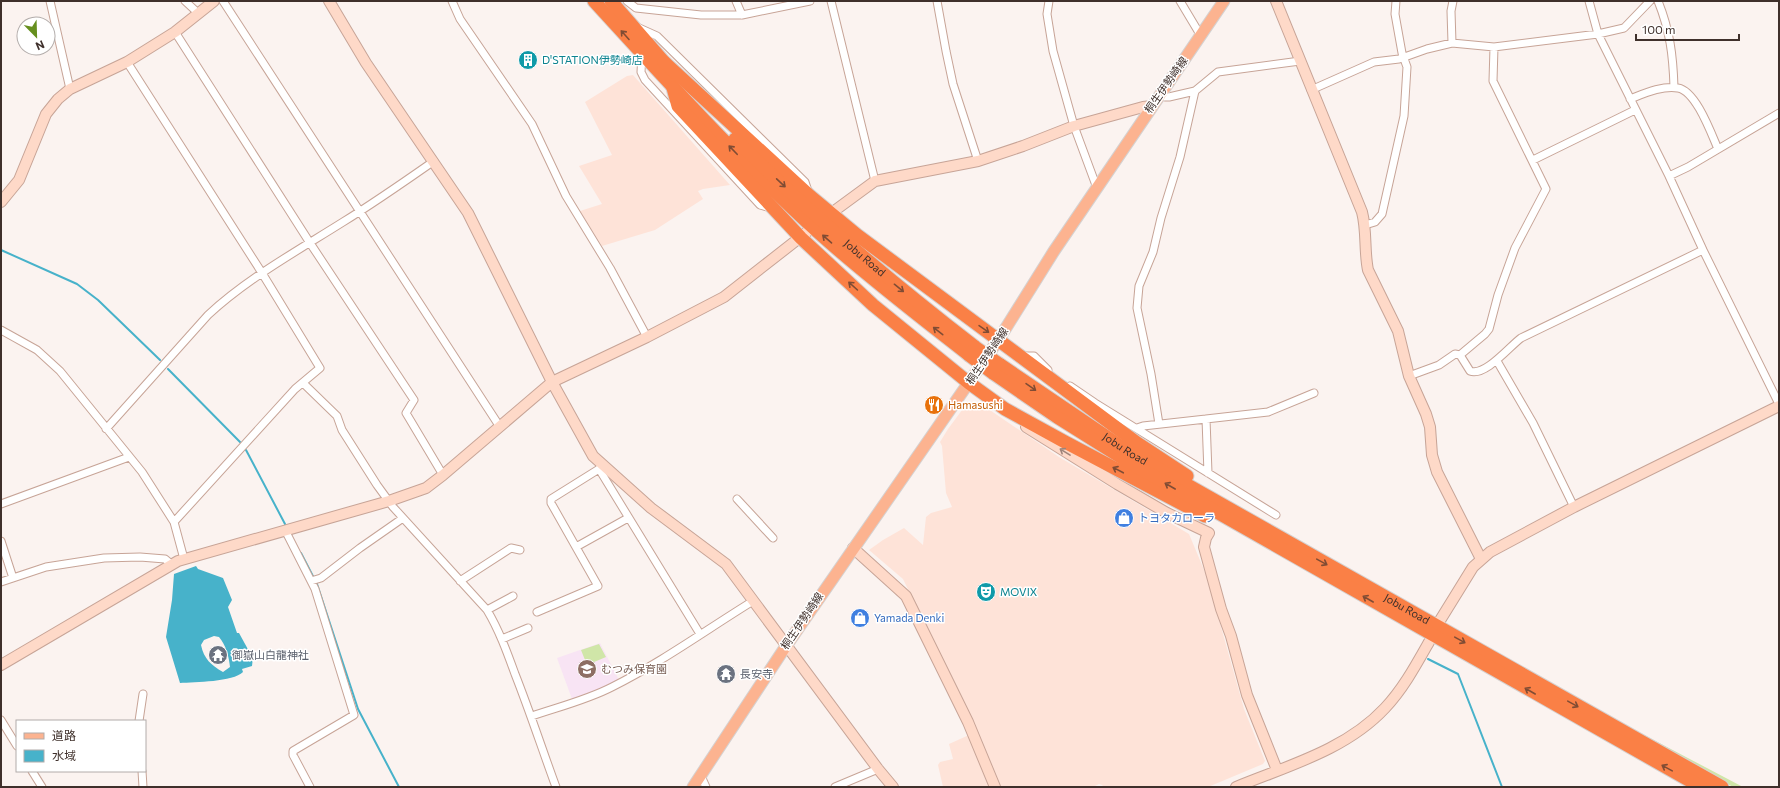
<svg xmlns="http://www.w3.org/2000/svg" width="1780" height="788" font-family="Commissioner,'Noto Sans JP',sans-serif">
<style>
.built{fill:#fee3d8}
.education{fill:#f8e4f4}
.green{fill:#d0e6a8}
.water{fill:#47b2ca;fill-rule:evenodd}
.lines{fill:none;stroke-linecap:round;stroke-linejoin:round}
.stream{stroke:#47b2ca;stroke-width:2}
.street-casing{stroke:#c7a497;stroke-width:9}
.secondary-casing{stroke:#c7a497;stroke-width:12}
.primary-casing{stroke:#d5d1d0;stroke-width:13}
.highway-casing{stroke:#d5d1d0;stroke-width:15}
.street{stroke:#fff;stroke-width:7}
.secondary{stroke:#fed9c8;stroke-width:10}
.primary{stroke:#fcb390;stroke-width:11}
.highway{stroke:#fa8046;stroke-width:13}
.highway-bridge-casing{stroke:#d5d1d0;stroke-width:15;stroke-linecap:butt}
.highway-bridge{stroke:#fa8046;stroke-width:13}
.oneway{stroke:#804c34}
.oneway2{stroke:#9e847a}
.labels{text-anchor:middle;stroke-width:3;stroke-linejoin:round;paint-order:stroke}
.culture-label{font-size:11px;fill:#0d838f;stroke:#fff;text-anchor:start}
.street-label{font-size:11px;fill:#3f302b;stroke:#fff}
.food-label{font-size:11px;fill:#c56008;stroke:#fff;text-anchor:start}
.shop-label{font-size:11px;fill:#366cbe;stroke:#fff;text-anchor:start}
.worship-label{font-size:11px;fill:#5b616d;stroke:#fff;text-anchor:start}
.education-label{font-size:11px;fill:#785e54;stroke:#fff;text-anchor:start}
</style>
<rect width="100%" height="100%" fill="#fbf3f0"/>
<!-- built -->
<path class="built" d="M633,75L730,185L703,189L698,191L703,199L655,230L602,246L580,211L602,204L579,166L612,155L585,102L627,76Z
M968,402H978L1059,457L1189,534L1207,577L1244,709L1265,761L1263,764L1208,787H1104L1102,785L1099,784L1093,787H999L975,728L903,579L869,550L883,540L904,528L923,545L926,517L931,513L952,507L946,493L942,446L940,442L948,429Z
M969,735L991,787H943L938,765L940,762L953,759L949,744Z"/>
<!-- education -->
<path class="education" d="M600,643L619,680L601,689L572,699L557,658Z"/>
<!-- green -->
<path class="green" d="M599,644L606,657L587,665L581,650Z
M1629,727L1743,787H1733Z"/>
<!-- water -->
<path class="water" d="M196,566L198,569L223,578L232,600L228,607L237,633H239L250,653H249L251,657H253L252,666L242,669L243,672C233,682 195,682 180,683L166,637L172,600L174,574ZM214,636L219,637C226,645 229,657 230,667L223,672C211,665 204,659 201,645L204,640Z"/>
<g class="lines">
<!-- stream -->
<path class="stream" d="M1,250L77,284L98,300L160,360
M168,369L240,442
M246,450L285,524
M301,553L317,584L358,709L399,787
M1428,659L1458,674L1502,787"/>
<defs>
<path id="street" d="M50,1L70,89
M185,1L198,13
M223,1L500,427
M452,1L460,19L532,124L566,196L610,268L647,337
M627,1L636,8L701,15H742L810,1
M736,1L742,15
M831,1L875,181
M937,1L946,51L953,84L978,161
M1049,1L1047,14L1053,51L1074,126L1097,188
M1180,1L1201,36
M1589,1L1598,34L1669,176L1703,250L1779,404
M1658,1C1670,31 1673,55 1674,87
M637,27L657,36L805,182L808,191
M175,32L310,243L414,400L406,413L443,475
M1452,43L1451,11L1453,1
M642,54L641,72L645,80L760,205L771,208
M127,62L262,273L320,368L295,389L174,522
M1311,90L1374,62L1399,59L1427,49L1452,43L1494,47L1598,34L1624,28L1650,1
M1160,94L1165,97H1169L1195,91L1218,72L1300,61
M1630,99C1643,94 1663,85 1678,88C1696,91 1711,133 1718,149
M1533,160L1635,110
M1669,176L1688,167L1779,113
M1365,225L1375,222L1382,214L1404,116L1407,67L1402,53L1395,14L1396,1
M1,330L37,350L60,371L142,472L174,522L184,559
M1460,355L1470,371C1485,377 1510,346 1521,338L1703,250
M1021,358L1026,356H1034L1048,370
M1497,361L1533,423L1574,507
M1409,376L1439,365L1455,354L1460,355L1485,334L1489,329L1498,295L1515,248L1546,189L1493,81L1494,47
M303,383L337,416L342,430L377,485L393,507L487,610C499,630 507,652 515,674C530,712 542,749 556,787
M1070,386L1095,403L1276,515
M1159,424L1151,374L1137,308L1139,286L1153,252L1161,218L1180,157L1195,91
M1137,428L1143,426L1206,419
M106,429L208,315C248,278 297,251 343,222C374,203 404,182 434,161
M601,465L599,469L700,634
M1208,473L1206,419L1268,412L1314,393
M737,499L773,538
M1,504L129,457
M285,530L315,589L354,715L293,751V755L310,787
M1,541L13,578
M576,547L628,518
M311,581L321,578L360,548L403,518
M460,581L511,548L520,550
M1,582L46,567L104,558L140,557L165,559L171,564
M487,610L513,596
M537,612L598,586L551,503V499L599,469
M502,639L528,628
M532,716C558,707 587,700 612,687C662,662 706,630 753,601
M1,720L17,746
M139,721L143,694
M32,771L42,787
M142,771L143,787
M701,776L706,787
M835,787L878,769"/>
<path id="secondary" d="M329,1L366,63L468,213L552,382L593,456L651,508L726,564L878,769L893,787
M1276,1L1362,212C1367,231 1364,251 1368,270L1398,331L1409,376L1426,414L1430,427L1432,455L1437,472L1481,559
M1,202L19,180L46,114L58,99L70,89L127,62L175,32L214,1
M826,217L875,181L978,161L1023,146L1074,126L1143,107L1152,106
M1026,427L1117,484L1167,513L1209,533L1206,538L1204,547L1221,609L1231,636L1247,695L1277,770
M853,548L906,596L968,722L995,787
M1439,622L1473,567L1490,552L1574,507L1779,406
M1,665L178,561L389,501L426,488L443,475L552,382L647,337L724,297L807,232
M1236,787C1287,766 1346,750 1385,708C1403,689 1416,665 1429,642"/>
<path id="primary" d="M693,787L786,646L999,339L1054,251L1224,1"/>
<g id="highway">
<path d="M594,1C667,81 739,160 819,233C867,276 918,315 969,355"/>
<path d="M611,1L670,69"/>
<path d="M664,62L810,196L857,235L1137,443L1187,476"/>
<path d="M673,88L678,106L801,238L873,305L969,383L1005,409L1065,442L1205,516"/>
<path id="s1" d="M735,139C810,214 891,282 975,347"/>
<path id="s2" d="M999,364L1129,452L1722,787"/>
<path d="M993,373L1057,417L1127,461L1701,787"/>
</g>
</defs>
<!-- street casing -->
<use href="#street" class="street-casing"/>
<!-- secondary casing -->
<use href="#secondary" class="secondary-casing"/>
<!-- primary casing -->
<use href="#primary" class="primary-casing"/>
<!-- highway casing -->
<use href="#highway" class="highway-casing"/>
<!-- street -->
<use href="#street" class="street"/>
<!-- secondary -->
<use href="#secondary" class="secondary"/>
<!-- primary -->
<use href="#primary" class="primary"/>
<!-- highway -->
<use href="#highway" class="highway"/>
<defs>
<path id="highway-bridge" d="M975,347L999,364
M969,355L993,373"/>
</defs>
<!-- highway-bridge casing -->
<use href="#highway-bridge" class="highway-bridge-casing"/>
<!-- highway-bridge -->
<use href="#highway-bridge" class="highway-bridge"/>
</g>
<!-- one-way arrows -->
<defs><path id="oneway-shaft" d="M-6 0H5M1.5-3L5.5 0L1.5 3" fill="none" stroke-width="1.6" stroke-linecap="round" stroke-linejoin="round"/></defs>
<g class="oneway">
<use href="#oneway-shaft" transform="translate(625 35) rotate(-132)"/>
<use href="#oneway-shaft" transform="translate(733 150) rotate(-134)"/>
<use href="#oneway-shaft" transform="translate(781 183) rotate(43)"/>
<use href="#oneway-shaft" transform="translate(827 239) rotate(-139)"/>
<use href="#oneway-shaft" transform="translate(853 286) rotate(-138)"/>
<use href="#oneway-shaft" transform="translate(899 288) rotate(39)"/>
<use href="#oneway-shaft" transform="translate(984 329) rotate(35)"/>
<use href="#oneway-shaft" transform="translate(938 331) rotate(-142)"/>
<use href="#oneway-shaft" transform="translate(1031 387) rotate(35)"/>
<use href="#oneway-shaft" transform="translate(1118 470) rotate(-152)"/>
<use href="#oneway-shaft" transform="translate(1170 486) rotate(-150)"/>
<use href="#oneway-shaft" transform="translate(1322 562) rotate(29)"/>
<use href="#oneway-shaft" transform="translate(1368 599) rotate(-150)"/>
<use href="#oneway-shaft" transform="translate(1460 640) rotate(29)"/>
<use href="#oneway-shaft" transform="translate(1530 691) rotate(-150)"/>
<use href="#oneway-shaft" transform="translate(1573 704) rotate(29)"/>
<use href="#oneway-shaft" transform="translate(1667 768) rotate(-151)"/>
</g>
<use class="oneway2" href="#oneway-shaft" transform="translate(1065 452) rotate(-148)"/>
<!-- icons -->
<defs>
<symbol id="building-disc" viewBox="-11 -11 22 22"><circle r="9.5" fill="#0f9aa8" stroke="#fff"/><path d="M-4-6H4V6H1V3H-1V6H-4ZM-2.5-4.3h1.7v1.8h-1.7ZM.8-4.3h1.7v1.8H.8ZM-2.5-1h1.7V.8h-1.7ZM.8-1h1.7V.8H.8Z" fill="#fff"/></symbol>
<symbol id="restaurant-disc" viewBox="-11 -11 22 22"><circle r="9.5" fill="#e8710a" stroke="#fff"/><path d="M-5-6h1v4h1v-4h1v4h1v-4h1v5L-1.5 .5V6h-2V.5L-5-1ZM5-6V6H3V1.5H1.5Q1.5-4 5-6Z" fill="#fff"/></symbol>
<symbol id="shop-disc" viewBox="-11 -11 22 22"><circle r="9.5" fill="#3f7fe0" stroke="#fff"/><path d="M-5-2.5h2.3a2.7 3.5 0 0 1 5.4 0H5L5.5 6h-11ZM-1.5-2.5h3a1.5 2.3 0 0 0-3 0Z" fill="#fff"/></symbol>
<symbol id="theatre-disc" viewBox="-11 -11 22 22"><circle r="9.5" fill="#0f9aa8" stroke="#fff"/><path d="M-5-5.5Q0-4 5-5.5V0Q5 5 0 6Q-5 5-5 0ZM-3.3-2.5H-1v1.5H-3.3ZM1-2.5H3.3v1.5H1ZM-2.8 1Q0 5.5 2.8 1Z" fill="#fff"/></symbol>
<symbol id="temple-disc" viewBox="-11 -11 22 22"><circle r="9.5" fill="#6b7280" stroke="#fff"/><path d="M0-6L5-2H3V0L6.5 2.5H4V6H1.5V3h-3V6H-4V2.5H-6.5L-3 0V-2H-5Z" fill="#fff"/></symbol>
<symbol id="school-disc" viewBox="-11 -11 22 22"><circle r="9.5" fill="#8d6e63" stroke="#fff"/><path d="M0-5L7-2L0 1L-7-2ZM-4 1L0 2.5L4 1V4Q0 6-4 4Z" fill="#fff"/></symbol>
</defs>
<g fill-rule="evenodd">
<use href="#building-disc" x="517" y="49" width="22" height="22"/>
<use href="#restaurant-disc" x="923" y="394" width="22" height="22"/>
<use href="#shop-disc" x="1113" y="507" width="22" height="22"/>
<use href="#theatre-disc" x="975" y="581" width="22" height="22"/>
<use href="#shop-disc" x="849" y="607" width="22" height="22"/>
<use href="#temple-disc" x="207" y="644" width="22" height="22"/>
<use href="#school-disc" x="576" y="658" width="22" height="22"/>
<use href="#temple-disc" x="715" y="663" width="22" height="22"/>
</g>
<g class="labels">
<!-- culture labels -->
<g class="culture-label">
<text x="542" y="64">D'STATION伊勢崎店</text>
<text x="1000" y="596">MOVIX</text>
</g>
<!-- street labels -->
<g class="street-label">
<text transform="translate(1166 85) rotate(-55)" y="4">桐生伊勢崎線</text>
<text dy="4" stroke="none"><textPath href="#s1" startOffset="176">Jobu Road</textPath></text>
<text transform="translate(987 356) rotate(-56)" y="4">桐生伊勢崎線</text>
<text dy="4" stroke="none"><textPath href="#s2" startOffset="152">Jobu Road</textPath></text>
<text dy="4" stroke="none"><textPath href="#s2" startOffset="476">Jobu Road</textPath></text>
<text transform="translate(802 621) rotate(-56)" y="4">桐生伊勢崎線</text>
</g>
<!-- food labels -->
<g class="food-label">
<text x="948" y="409">Hamasushi</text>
</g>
<!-- shop labels -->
<g class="shop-label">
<text x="1138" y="522">トヨタカローラ</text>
<text x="874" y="622">Yamada Denki</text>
</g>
<!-- worship labels -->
<g class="worship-label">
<text x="232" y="659">御嶽山白龍神社</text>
<text x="740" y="678">長安寺</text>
</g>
<!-- education labels -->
<g class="education-label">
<text x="601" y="673">むつみ保育園</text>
</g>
</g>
<!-- border -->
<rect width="1780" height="788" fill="none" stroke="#3f302b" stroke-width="4"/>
<!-- legend -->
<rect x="16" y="720" width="130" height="52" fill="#ffffff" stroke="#b2acaa"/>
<rect x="24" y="733" width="20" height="6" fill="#fcb390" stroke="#b2acaa"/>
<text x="52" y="740" font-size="12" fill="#3f302b">道路</text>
<rect x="24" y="750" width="20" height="12" fill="#47b2ca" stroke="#b2acaa"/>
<text x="52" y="760" font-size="12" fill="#3f302b">水域</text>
<!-- north arrow -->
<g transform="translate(36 36) rotate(157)"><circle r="19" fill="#ffffff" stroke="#b2acaa"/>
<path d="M0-3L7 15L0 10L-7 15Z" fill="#668f1e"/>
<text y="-6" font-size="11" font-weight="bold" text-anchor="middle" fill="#3f302b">N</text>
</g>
<!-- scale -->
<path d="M1636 34v6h103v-6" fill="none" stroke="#3f302b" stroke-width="2"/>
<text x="1642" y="34" font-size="12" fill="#3f302b" stroke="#ffffff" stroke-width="3" paint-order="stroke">100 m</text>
</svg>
